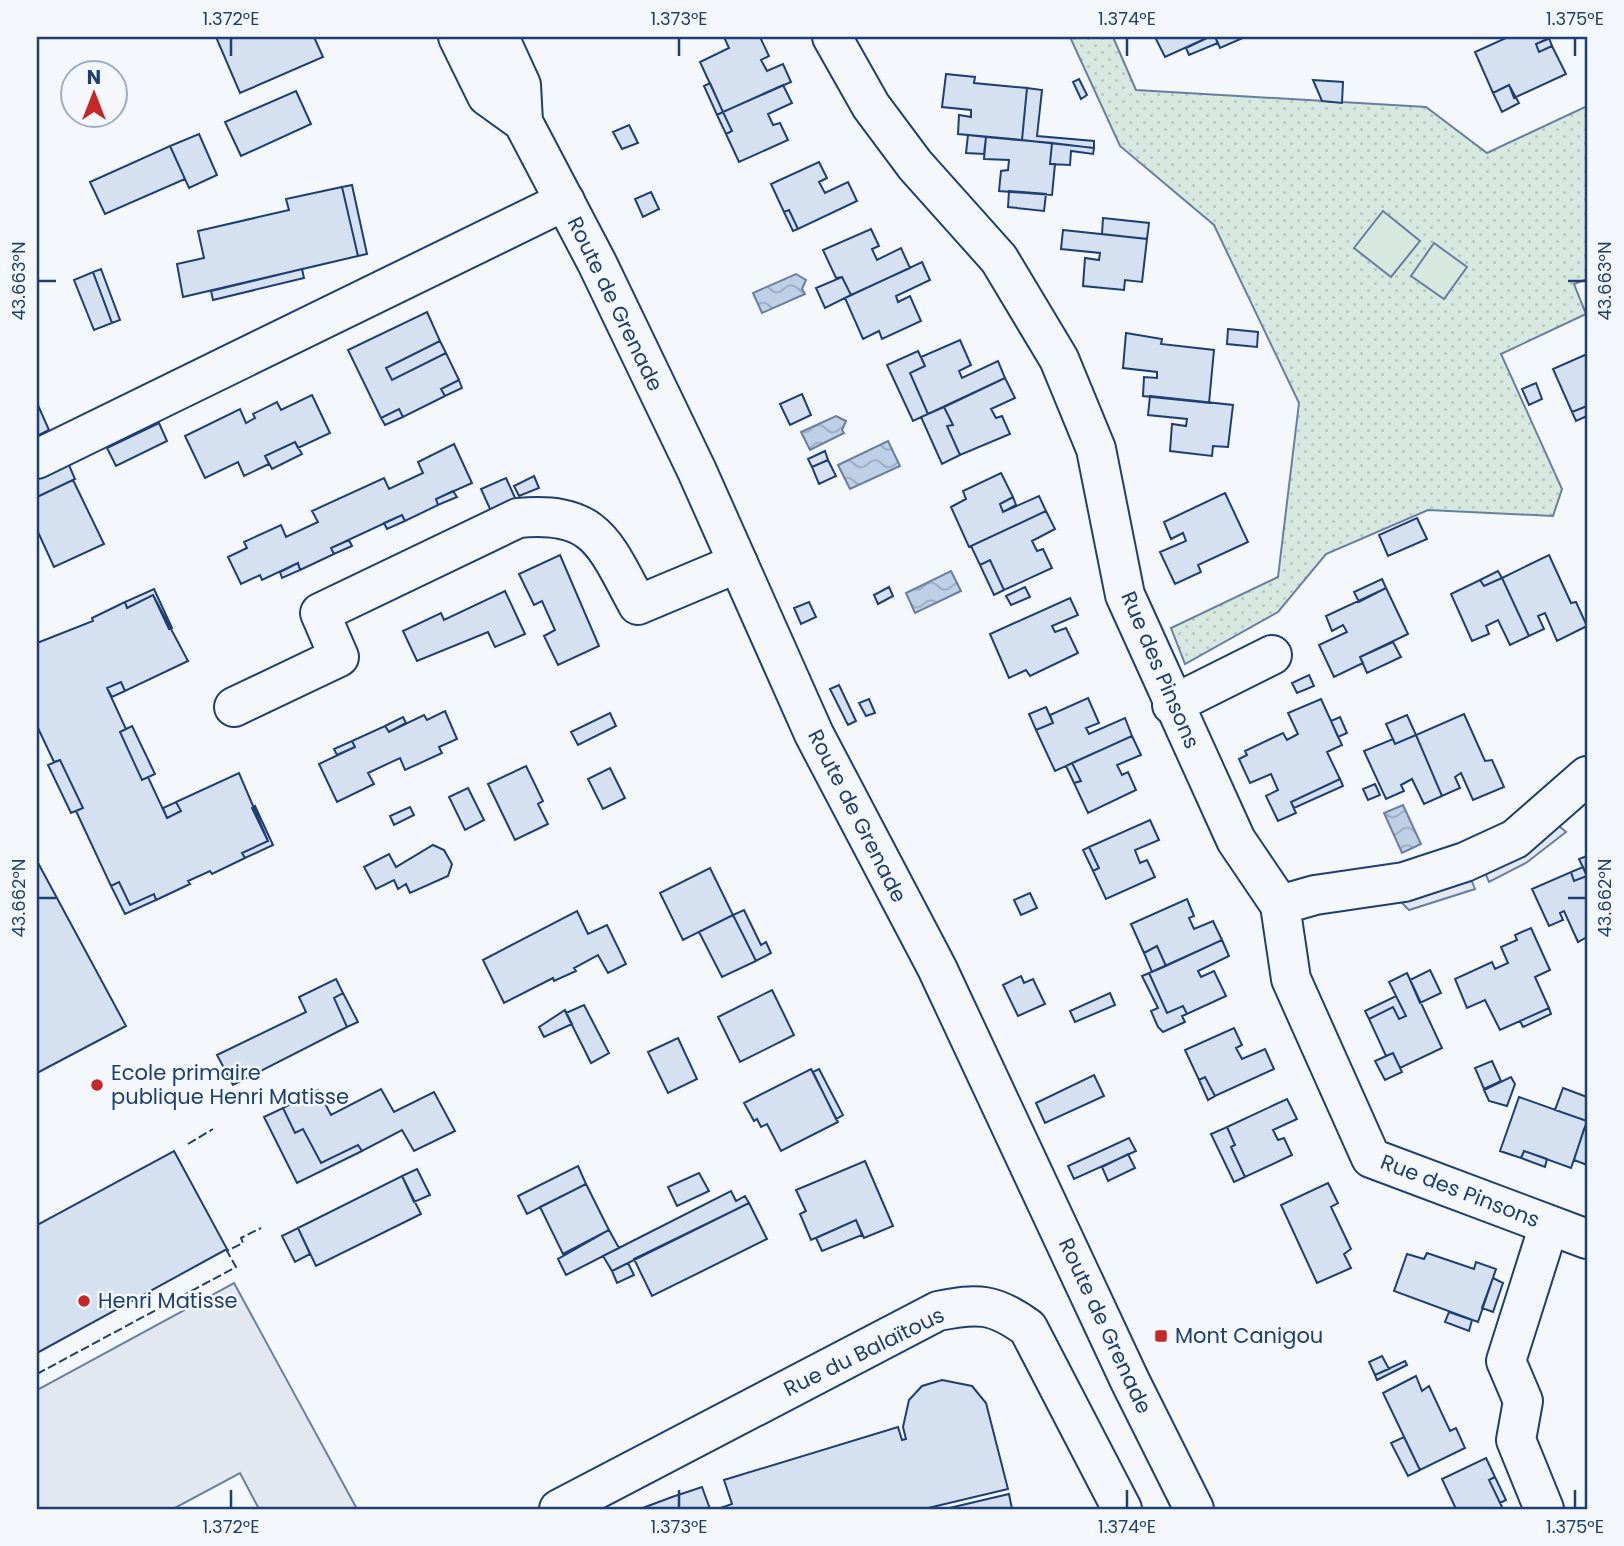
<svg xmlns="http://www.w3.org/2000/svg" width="1624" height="1546" font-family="Poppins,sans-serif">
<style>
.grass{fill:url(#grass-dots);stroke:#687fa3;stroke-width:2}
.green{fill:#d7e8df;stroke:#687fa3;stroke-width:2}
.parking{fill:#e3e8f0;stroke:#687fa3;stroke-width:2}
.water{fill:url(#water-waves);stroke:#687fa3;stroke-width:2}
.building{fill:#d5e0f0;stroke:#1d3f73;stroke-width:2}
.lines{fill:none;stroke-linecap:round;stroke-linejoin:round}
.minor-casing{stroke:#1d3f73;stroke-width:42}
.major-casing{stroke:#1d3f73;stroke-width:42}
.minor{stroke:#f4f7fb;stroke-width:38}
.major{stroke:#f4f7fb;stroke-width:38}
.fence{stroke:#1d3f73;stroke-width:2;stroke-dasharray:9 3.5;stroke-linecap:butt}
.ticks{fill:none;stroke:#1d3f73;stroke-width:2.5}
.poi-dot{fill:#c62828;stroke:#f4f7fb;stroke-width:2.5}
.labels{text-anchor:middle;stroke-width:5;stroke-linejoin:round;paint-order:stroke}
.street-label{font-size:21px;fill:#1d3f73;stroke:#f4f7fb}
.poi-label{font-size:21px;fill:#1d3f73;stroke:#f4f7fb;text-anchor:start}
.neatline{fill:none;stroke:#1d3f73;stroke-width:2.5}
.ticks-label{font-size:18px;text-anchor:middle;fill:#1d3f73}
</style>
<defs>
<pattern id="grass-dots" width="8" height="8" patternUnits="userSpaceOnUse" patternTransform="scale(1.75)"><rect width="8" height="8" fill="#d7e8df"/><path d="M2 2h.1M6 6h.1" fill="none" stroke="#b8c8c3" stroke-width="1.8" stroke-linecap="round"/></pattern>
<pattern id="water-waves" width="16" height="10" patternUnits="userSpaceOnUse" patternTransform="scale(1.75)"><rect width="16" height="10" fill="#bed0e5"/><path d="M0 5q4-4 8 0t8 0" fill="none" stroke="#9aaabe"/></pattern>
</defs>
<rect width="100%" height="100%" fill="#f4f7fb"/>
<!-- grass -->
<path class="grass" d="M1070,37H1113L1136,90L1426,107L1487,153L1587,106V279L1574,284L1586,314L1501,354L1562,489L1553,516L1428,510L1326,554L1278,612L1185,664L1171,628L1278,577L1299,403L1214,225L1120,146Z"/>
<!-- green -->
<path class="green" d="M1383,211L1420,241L1391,277L1354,248Z
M1434,243L1467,267L1444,299L1411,276Z"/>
<!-- parking -->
<path class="parking" d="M1559,826L1566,832L1526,863L1489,882L1485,873Z
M1471,879L1475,889L1409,910L1401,902Z
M234,1283L357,1509H259L240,1473L173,1509H37V1390Z"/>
<!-- water -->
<path class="water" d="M796,274L806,280L802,289L805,294L762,313L753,293Z
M836,416L846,421L842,430L844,433L810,450L801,432Z
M888,441L900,466L850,489L838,465Z
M951,571L961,591L915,613L906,593Z
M1403,805L1421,844L1402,853L1384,813Z"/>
<!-- building -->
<path class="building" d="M216,37H314L323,57L240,93Z
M724,37H760L769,56L761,60L767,71L783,64L791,82L723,112L700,62L729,48Z
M1155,37H1209L1165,57Z
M1209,37H1215L1218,43L1189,55L1186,48Z
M1215,37H1245L1220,48Z
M1508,37H1553L1536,44L1539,52L1552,46L1566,74L1514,98L1509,85L1493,93L1475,52Z
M1549,38L1552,46L1539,52L1536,44Z
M946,74L975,77L974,83L1027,88L1022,140L958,134L959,115L971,117V110L942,107Z
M1079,79L1087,95L1081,99L1073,82Z
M1313,80L1343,82L1342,103L1322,101Z
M710,83L723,112L717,115L704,86Z
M783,85L792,103L768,114L773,125L780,123L788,140L739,162L726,134L732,131L723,112Z
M1509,85L1519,103L1502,112L1493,93Z
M1027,88L1042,90L1037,136L1094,141V148L1022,140Z
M296,91L311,124L241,156L225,122Z
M723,112L732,131L726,134L717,115Z
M629,125L638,143L622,149L613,132Z
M199,134L217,175L189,188L170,146Z
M968,135L986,137L984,154L966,153Z
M986,137L1052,143L1050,164H1055L1052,195L999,191L1001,171L1008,170L1009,160L984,159Z
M1052,143L1094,148L1093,154L1071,151L1070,165L1050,164Z
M170,146L185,179L105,214L90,182Z
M819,162L827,178L819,182L825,193L848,182L857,201L798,229L789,210L784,212L771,184Z
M352,185L367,254L358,256L342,187Z
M342,187L358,256L183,297L177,264L204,258L198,231L289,210L286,199Z
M1009,191L1046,194L1044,211L1008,207Z
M651,192L659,209L643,217L635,199Z
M789,210L798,229L793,231L784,212Z
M1103,218L1149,223L1147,239L1102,234Z
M871,229L879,246L872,249L877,260L901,248L910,268L851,295L842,277L836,278L823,250Z
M1063,230L1147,239L1142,282L1125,280L1124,290L1083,286L1085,258L1099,260L1100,253L1061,249Z
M922,262L930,280L896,296L898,302L910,296L921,321L882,339L879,331L863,339L845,298Z
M101,269L120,320L112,323L93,272Z
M302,269L304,278L213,300L211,291Z
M93,272L112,323L94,330L74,280Z
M842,277L851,295L825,308L816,288Z
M427,312L440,341L386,368L392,380L446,353L459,380L441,389L445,396L403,417L399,409L381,418L348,350Z
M1228,329L1258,332L1257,347L1227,344Z
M1126,333L1162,339L1161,344L1214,350L1209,403L1143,396L1144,377L1157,378V372L1123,368Z
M960,340L971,365L959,371L962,378L998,361L1005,378L928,414L910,373L925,366L921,357Z
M440,341L446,353L392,380L386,368Z
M918,351L925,366L910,373L928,414L913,421L887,365Z
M1587,354V406L1572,412L1553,369Z
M1005,378L1015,398L991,409L996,418L1002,416L1010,434L960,455L947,426L953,425L944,407Z
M459,380L462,388L445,396L441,389Z
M1536,383L1542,399L1529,405L1522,389Z
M802,394L811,415L790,425L780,404Z
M312,395L330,433L298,448L295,442L265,456L269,464L244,476L238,462L205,478L185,436L240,409L246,423L255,418L253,414L277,402L281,410Z
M1150,396L1233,405L1228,447L1213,446L1212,456L1170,451L1172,424L1186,426L1187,419L1148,415Z
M37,403L49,430L37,436Z
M1587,406V416L1576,421L1572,412Z
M944,407L953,425L947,426L960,455L942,464L921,417Z
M399,409L403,417L385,425L381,418Z
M159,423L167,441L116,466L107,448Z
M295,442L302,454L272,469L265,456Z
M454,444L472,483L436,499L438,505L405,521L402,515L331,548L334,554L300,570L298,563L262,580L260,575L241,584L228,557L247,548L244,542L281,525L286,537L318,522L312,511L384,478L389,489L423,473L418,462Z
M825,451L828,460L812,467L808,459Z
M828,460L836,476L819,484L812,467Z
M68,463L75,479L37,497V478Z
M1001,473L1013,497L1000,504L1003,512L1039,496L1046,511L969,547L951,507L966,499L963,491Z
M534,476L539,488L519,496L514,486Z
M506,478L516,500L491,511L481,489Z
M73,480L104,544L54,567L37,530V497Z
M453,491L457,497L438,505L436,499Z
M1225,493L1248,542L1198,565L1201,572L1175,584L1160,552L1186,541L1183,533L1171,539L1164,522Z
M1013,497L1016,505L1003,512L1000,504Z
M1046,511L1055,529L1032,541L1037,551L1043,549L1052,568L1004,590L990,560L980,565L971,546Z
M402,515L405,521L387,529L384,523Z
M1417,518L1427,539L1388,556L1379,535Z
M349,540L352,546L334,554L331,548Z
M560,555L599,646L558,665L544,636L555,630L542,601L534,605L519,574Z
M1549,555L1571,603L1576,602L1587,626L1557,641L1545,613L1538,616L1544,629L1529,636L1502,578Z
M990,560L1004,590L994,595L980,565Z
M298,563L300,570L282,578L280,572Z
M1498,571L1502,578L1484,586L1480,580Z
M1502,578L1529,636L1510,645L1498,620L1486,626L1489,634L1472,641L1451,594L1480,580L1484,586Z
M1382,579L1386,588L1359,602L1354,592Z
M889,587L893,596L878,604L874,595Z
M1025,587L1030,597L1011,605L1006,596Z
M1386,588L1408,634L1360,657L1363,663L1334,677L1319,645L1347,632L1343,625L1332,631L1326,616Z
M154,589L172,628L169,629L153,595L127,608L125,602Z
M505,591L525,634L495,647L488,632L417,661L403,631L441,613L444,620Z
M153,595L188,661L125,691L121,682L107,688L126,729L120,732L142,780L148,777L167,818L181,811L176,802L239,773L268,841L242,853L245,858L212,874L210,871L188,881L190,884L156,900L154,894L130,905L119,882L111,886L76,811L83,808L60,760L54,762L37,726V643L93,621L92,618L125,602L127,608Z
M1070,598L1078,615L1052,626L1055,632L1066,628L1078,653L1030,676L1026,670L1009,678L990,634Z
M809,602L816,617L801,624L794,608Z
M1393,642L1401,657L1367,673L1360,657Z
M1309,675L1314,686L1297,693L1292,683Z
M121,682L125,691L112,697L107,688Z
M839,685L856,721L848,725L830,689Z
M1088,698L1099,723L1086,728L1089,734L1125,718L1132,736L1055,771L1036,730L1053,723L1050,715Z
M869,699L875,713L866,716L859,703Z
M1321,699L1342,745L1327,752L1340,779L1291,802L1296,813L1278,821L1266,796L1278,790L1271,774L1250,783L1239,759L1247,755L1245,751L1283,733L1287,740L1298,734L1288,713Z
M1046,707L1053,723L1036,730L1029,714Z
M445,711L457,739L439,747L442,753L405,770L400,758L368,773L374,784L337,802L319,764L355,747L352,741L385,726L389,732L424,715L427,720Z
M610,713L616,726L578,745L571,732Z
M1464,714L1485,761L1492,760L1504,787L1473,800L1461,773L1455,777L1460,788L1442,796L1416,735Z
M1407,715L1416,735L1395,744L1386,724Z
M403,717L406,723L389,732L385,726Z
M1340,717L1347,733L1338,737L1331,721Z
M132,726L155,774L142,780L120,732Z
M1416,735L1442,796L1424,804L1412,779L1401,785L1404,791L1386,799L1364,751L1393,739L1395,744Z
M1132,736L1141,755L1117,765L1122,775L1128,772L1136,790L1088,813L1074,783L1081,781L1072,763Z
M352,741L355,747L337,755L334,749Z
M60,760L83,808L71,813L48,765Z
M1072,763L1081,781L1074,783L1066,766Z
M526,766L543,801L538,804L548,824L515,840L488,784Z
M610,768L625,798L603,809L588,779Z
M1340,779L1343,786L1294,808L1291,802Z
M1375,784L1380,795L1368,800L1363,789Z
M468,788L484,820L465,830L449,797Z
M176,802L181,811L167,818L163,808Z
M255,806L273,845L245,858L242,853L268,841L252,808Z
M410,807L414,815L394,825L390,816Z
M1150,820L1159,840L1135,850L1140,863L1147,860L1155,877L1106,899L1093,871L1099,868L1089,847Z
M433,845L444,850L452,864L448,876L410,893L406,884L398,889L394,880L376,889L364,867L389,854L396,867Z
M1089,847L1099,868L1093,871L1083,850Z
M1587,856V937L1578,942L1564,911L1560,913L1563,920L1549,926L1532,889L1571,872L1574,881L1587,876L1579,859Z
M37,861L126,1026L37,1073Z
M1583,867L1587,876L1574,881L1571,872Z
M710,868L733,915L683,940L660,893Z
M119,882L130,905L154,894L156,900L125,914L111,886Z
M1030,893L1037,908L1021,915L1014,900Z
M1187,899L1194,916L1189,918L1194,929L1213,921L1222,940L1166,966L1157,946L1144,953L1131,924Z
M744,910L761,945L766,942L771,953L756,961L733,915Z
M577,911L588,934L607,925L626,964L608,973L598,955L574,968L576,971L554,981L553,978L504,1003L483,960Z
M733,915L756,961L722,977L699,932Z
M1531,928L1550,970L1535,977L1549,1008L1500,1030L1485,1000L1467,1008L1455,979L1492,962L1495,969L1508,963L1501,947L1517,940L1515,935Z
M1222,940L1229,956L1198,971L1201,977L1214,971L1226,996L1187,1014L1183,1006L1167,1013L1149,973Z
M1157,946L1166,966L1152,972L1144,953Z
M1430,970L1441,993L1420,1003L1410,980Z
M1149,973L1167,1013L1183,1006L1187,1014L1182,1016L1185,1022L1163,1032L1158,1027L1151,1011L1158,1008L1142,976Z
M1407,973L1442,1048L1400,1068L1393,1053L1386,1056L1369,1019L1393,1007L1399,1019L1406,1016L1389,982Z
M1021,976L1024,983L1033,979L1045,1004L1018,1016L1003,985Z
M336,979L343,993L334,998L347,1027L233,1085L217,1055L306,1012L299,997Z
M772,990L794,1035L740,1062L718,1017Z
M343,993L358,1022L347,1027L334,998Z
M1110,993L1115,1005L1075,1022L1070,1011Z
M1396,996L1406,1016L1399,1019L1393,1007L1369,1019L1365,1011Z
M584,1005L609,1053L591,1063L566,1013Z
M1549,1008L1551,1014L1523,1027L1520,1021Z
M565,1010L572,1024L544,1037L539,1027Z
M1234,1028L1242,1045L1236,1048L1242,1059L1265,1049L1274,1069L1215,1096L1205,1077L1199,1080L1185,1050Z
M678,1038L697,1079L668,1093L648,1052Z
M1393,1053L1402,1072L1385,1080L1375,1061Z
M1492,1061L1501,1081L1484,1089L1475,1068Z
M811,1069L838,1122L781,1151L767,1124L761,1127L757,1119L754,1121L744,1103Z
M819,1069L843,1115L836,1119L813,1072Z
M1094,1075L1104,1096L1045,1123L1036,1103Z
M1205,1077L1215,1096L1208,1100L1199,1080Z
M1511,1077L1515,1084L1507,1106L1489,1101L1484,1090Z
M1563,1088L1587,1097V1121L1555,1110Z
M381,1089L394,1112L434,1092L455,1131L414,1151L402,1130L362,1151L358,1145L321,1163L303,1129L295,1133L283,1108L318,1090L331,1115Z
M1519,1097L1587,1121L1571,1168L1524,1151L1521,1158L1500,1151Z
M1287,1099L1297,1119L1273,1130L1278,1140L1284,1138L1292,1155L1245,1177L1231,1147L1235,1145L1227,1127Z
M283,1108L295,1133L303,1129L321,1163L358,1145L362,1151L297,1183L264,1117Z
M1227,1127L1235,1145L1231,1147L1245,1177L1234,1182L1211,1134Z
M1584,1129L1587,1130V1165L1574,1160Z
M1129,1138L1136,1151L1074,1179L1068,1166Z
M174,1151L227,1249L37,1353V1225Z
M1524,1151L1547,1159L1545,1167L1521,1158Z
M1128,1154L1135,1168L1108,1181L1102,1167Z
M865,1161L893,1226L864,1238L856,1220L811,1240L800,1214L806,1211L796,1190Z
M578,1166L586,1184L527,1214L518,1196Z
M417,1169L430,1195L414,1202L402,1176Z
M699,1173L709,1191L677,1206L668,1187Z
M402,1176L421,1214L316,1266L298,1228Z
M1328,1183L1338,1203L1331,1207L1351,1249L1344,1254L1351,1268L1317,1283L1281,1205Z
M586,1184L609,1230L563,1254L540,1207Z
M731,1191L736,1201L745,1196L749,1203L612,1271L603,1256Z
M749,1203L767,1239L652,1296L634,1259Z
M856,1220L862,1235L822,1251L816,1238Z
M298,1228L310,1254L295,1262L282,1236Z
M609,1230L619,1248L566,1275L558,1259Z
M1427,1253L1474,1269L1476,1262L1496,1269L1478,1322L1394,1291L1407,1254L1424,1259Z
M628,1263L634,1275L617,1283L612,1271Z
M1493,1278L1503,1283L1493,1312L1482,1308Z
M1449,1312L1472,1320L1469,1331L1445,1322Z
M1382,1356L1389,1369L1375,1375L1369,1362Z
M1405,1361L1407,1365L1377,1380L1375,1375Z
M1416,1376L1422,1391L1429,1386L1450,1431L1456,1428L1465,1448L1420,1470L1383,1393Z
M942,1380L972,1386L986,1403L1008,1489L924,1509H718L732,1504L724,1480L898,1427L902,1440L906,1439L903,1427L909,1400L922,1386Z
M1404,1437L1420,1470L1408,1476L1391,1443Z
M1486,1458L1495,1477L1489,1480L1503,1509H1456L1442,1479Z
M1495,1477L1506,1500L1500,1503L1489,1480Z
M702,1487L710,1509H640L672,1497Z
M1009,1494L1012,1509H945Z"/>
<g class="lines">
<defs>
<path id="minor" d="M832,37L871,106L915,165L999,259L1059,359L1096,449L1125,595L1236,840L1280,905L1291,979L1371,1158L1587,1239
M37,459L565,201
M1172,705L1272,655
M234,707L339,657L320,613L518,518C597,511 604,543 638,605L738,563
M1280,905L1315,895L1404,882L1465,862L1515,839L1587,776
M559,1509L938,1311C978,1303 994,1303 1028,1328L1122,1509
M1544,1509L1516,1440L1523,1401L1506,1361L1549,1225"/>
<path id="major" d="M458,37L487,96L523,122
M499,37L521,85L523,122L597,263L697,471L814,734L937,968L1130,1381L1194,1509"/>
</defs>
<!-- minor casing -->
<use href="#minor" class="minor-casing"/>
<!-- major casing -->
<use href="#major" class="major-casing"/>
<!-- minor -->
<use href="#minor" class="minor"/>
<!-- major -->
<use href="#major" class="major"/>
<!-- fence -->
<path class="fence" d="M188,1144L213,1129
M37,1374L236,1267L227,1251L243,1243L241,1238L261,1228"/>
</g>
<!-- ticks -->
<path class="ticks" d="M231,38V56M679,38V56M1127,38V56M1575,38V56M38,281H56M1568,281H1586M38,898H56M1568,898H1586M231,1490V1508M679,1490V1508M1127,1490V1508M1575,1490V1508"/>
<!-- markers -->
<g class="poi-dot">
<circle cx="97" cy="1085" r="7"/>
<circle cx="84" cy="1301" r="7"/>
<rect x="1154" y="1329" width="14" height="14" rx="3.5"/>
</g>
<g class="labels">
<!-- street labels -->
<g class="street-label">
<text transform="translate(615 304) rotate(64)" y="7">Route de Grenade</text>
<text transform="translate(1160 670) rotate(67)" y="7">Rue des Pinsons</text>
<text transform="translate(857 816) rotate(63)" y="7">Route de Grenade</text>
<text transform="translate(1460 1191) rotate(21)" y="7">Rue des Pinsons</text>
<text transform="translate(1105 1326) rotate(65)" y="7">Route de Grenade</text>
<text transform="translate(864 1352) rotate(-26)" y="7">Rue du Balaïtous</text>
</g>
<!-- poi labels -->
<g class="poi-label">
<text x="111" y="1080">Ecole primaire<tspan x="111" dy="24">publique Henri Matisse</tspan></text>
<text x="98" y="1308">Henri Matisse</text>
<text x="1175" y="1343">Mont Canigou</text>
</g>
</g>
<!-- border -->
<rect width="1624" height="1546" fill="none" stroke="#f4f7fb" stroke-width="77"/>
<!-- north arrow -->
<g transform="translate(94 94)"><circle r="33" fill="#f4f7fb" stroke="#9eadc5" stroke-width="2"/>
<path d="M0-5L12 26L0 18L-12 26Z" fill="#c62828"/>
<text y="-10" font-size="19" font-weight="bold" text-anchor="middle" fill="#1d3f73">N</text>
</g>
<rect x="38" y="38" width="1548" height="1470" class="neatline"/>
<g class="ticks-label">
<text x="231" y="25">1.372°E</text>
<text x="679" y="25">1.373°E</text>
<text x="1127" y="25">1.374°E</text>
<text x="1575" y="25">1.375°E</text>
<text transform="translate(19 281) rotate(-90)" y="6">43.663°N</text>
<text transform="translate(1605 281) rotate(-90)" y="6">43.663°N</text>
<text transform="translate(19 898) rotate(-90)" y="6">43.662°N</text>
<text transform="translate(1605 898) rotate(-90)" y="6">43.662°N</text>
<text x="231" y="1533">1.372°E</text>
<text x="679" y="1533">1.373°E</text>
<text x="1127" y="1533">1.374°E</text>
<text x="1575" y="1533">1.375°E</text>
</g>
</svg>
